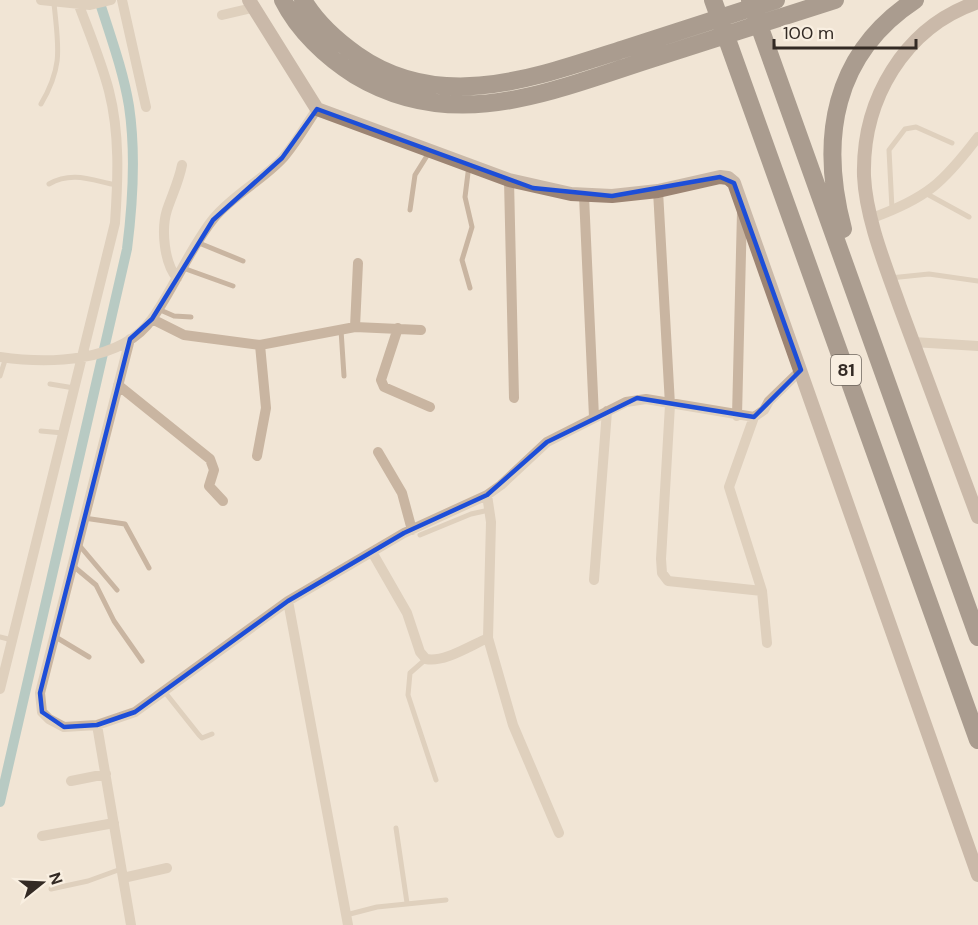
<svg xmlns="http://www.w3.org/2000/svg" width="978" height="925" font-family="'DM Sans',sans-serif">
<style>
.lines{fill:none;stroke-linecap:round;stroke-linejoin:round}
.canal{stroke:#74a9ae;stroke-width:10}
.service{stroke:#c9b5a1;stroke-width:5}
.minor{stroke:#c9b5a1;stroke-width:10}
.secondary{stroke:#9c8473;stroke-width:14}
.motorway{stroke:#54443b;stroke-width:18}
.marked{fill:none;stroke:#1d4ed8;stroke-width:4.5;stroke-linejoin:round}
.labels{text-anchor:middle;stroke-width:4.5;stroke-linejoin:round;paint-order:stroke}
.shield{fill:#f9efe1;stroke:#6e655d;stroke-width:1.5}
.shield-label{font-size:18px;font-weight:bold;fill:#332a24}
</style>
<rect width="100%" height="100%" fill="#f1e5d5"/>
<g class="lines">
<!-- canal -->
<path class="canal" d="M0,802L127,249C133,202 136,153 129,106C123,70 110,35 99,0"/>
<!-- service -->
<path class="service" d="M41,104C64,65 58,46 54,3
M469,165L465,197L472,227L462,260L470,288
M49,184C72,171 91,180 116,185
M927,194L969,217
M892,209L889,150L905,129L916,127L952,143
M410,210L415,175L430,151
M199,243L243,261
M183,268L233,286
M890,278L929,274L978,281
M158,309L174,316L191,317
M341,330L344,376
M0,376L6,357
M50,384L74,388
M41,431L63,433
M84,518L125,524L149,568
M420,535L471,514L489,510
M79,545L117,590
M72,565L96,585L114,621L142,661
M54,636L89,657
M0,637L12,640
M426,659L410,673L408,695L436,780
M164,691L199,735L202,738L212,734
M396,828L407,903
M51,889L88,881L121,869
M346,915L377,907L446,900"/>
<!-- minor -->
<path class="minor" d="M41,0L90,5L111,0
M122,0L146,107
M222,15L252,8
M509,180L514,398
M658,191L670,405L661,559L662,573L668,581L762,591L729,487L754,417
M584,196L594,417
M872,218C927,198 943,183 978,137
M177,278C164,263 161,229 167,210C172,195 179,181 182,165
M152,319L184,335L260,345L355,327L421,330
M355,327L358,263
M398,328L381,380L384,387L430,407
M130,339L40,693L42,712L49,719L64,727L97,725L135,712L288,601L404,533L487,495L501,485L547,442L626,402L646,399L754,417L764,410L769,401L801,370
M913,342L978,346
M0,357C48,364 121,363 152,319C174,288 191,246 214,218C234,194 263,180 283,158C296,143 306,125 317,109
M118,385L210,459L214,470L209,486L223,501
M737,416L742,212
M378,452L402,493L412,530
M257,456L266,408L260,345
M487,495L491,522L488,638L513,725L559,833
M372,552L407,613L420,652L426,659C444,663 471,645 488,638
M594,580L607,411
M762,591L767,643
M288,601L348,925
M0,689L115,223C118,179 120,134 109,91C101,60 88,30 77,0
M97,725L131,925
M71,781L106,774
M42,836L114,823
M123,878L167,868"/>
<!-- secondary -->
<path class="secondary" d="M249,0L317,109L509,180L571,194L612,196L658,191L720,177L728,178L734,183L978,875
M978,2C904,27 862,100 864,176C866,219 886,267 900,307C926,377 952,447 978,517"/>
<!-- motorway -->
<path class="motorway" d="M283,0C298,30 326,57 355,75C453,134 549,92 648,60C710,40 773,20 835,0
M303,0C316,22 337,41 357,55C441,114 536,77 624,49C674,33 725,16 776,0
M713,0L978,740
M750,0L978,637
M843,229C819,139 833,54 915,0"/>
</g>
<!-- marked area -->
<path d="M0 0H978V925H0ZM317,109L533,188L612,196L720,177L734,183L801,370L754,417L637,398L547,442L487,495L404,533L288,601L135,712L97,725L64,727L42,712L40,693L130,339L152,319L213,220L282,158Z" fill="#f1e5d5" fill-opacity=".55" fill-rule="evenodd"/>
<path class="marked" d="M317,109L533,188L612,196L720,177L734,183L801,370L754,417L637,398L547,442L487,495L404,533L288,601L135,712L97,725L64,727L42,712L40,693L130,339L152,319L213,220L282,158Z"/>
<g class="labels">
<!-- shield labels -->
<rect class="shield" x="831" y="355" width="30" height="30" rx="4.5"/>
<g class="shield-label">
<text x="846" y="376">81</text>
</g>
</g>
<!-- north arrow -->
<g transform="translate(42 883) rotate(72)" stroke="#f9efe1" stroke-width="4.5" paint-order="stroke">
<path d="M0-4.5L10 22L0 15L-10 22Z" fill="#332a24"/>
<text y="-9" font-size="16" font-weight="bold" text-anchor="middle" fill="#332a24">N</text>
</g>
<!-- scale -->
<path d="M774 39v9h142v-9" fill="none" stroke="#332a24" stroke-width="3"/>
<text x="783" y="39" font-size="18" fill="#332a24" stroke="#f9efe1" stroke-width="4.5" paint-order="stroke">100 m</text>
</svg>
